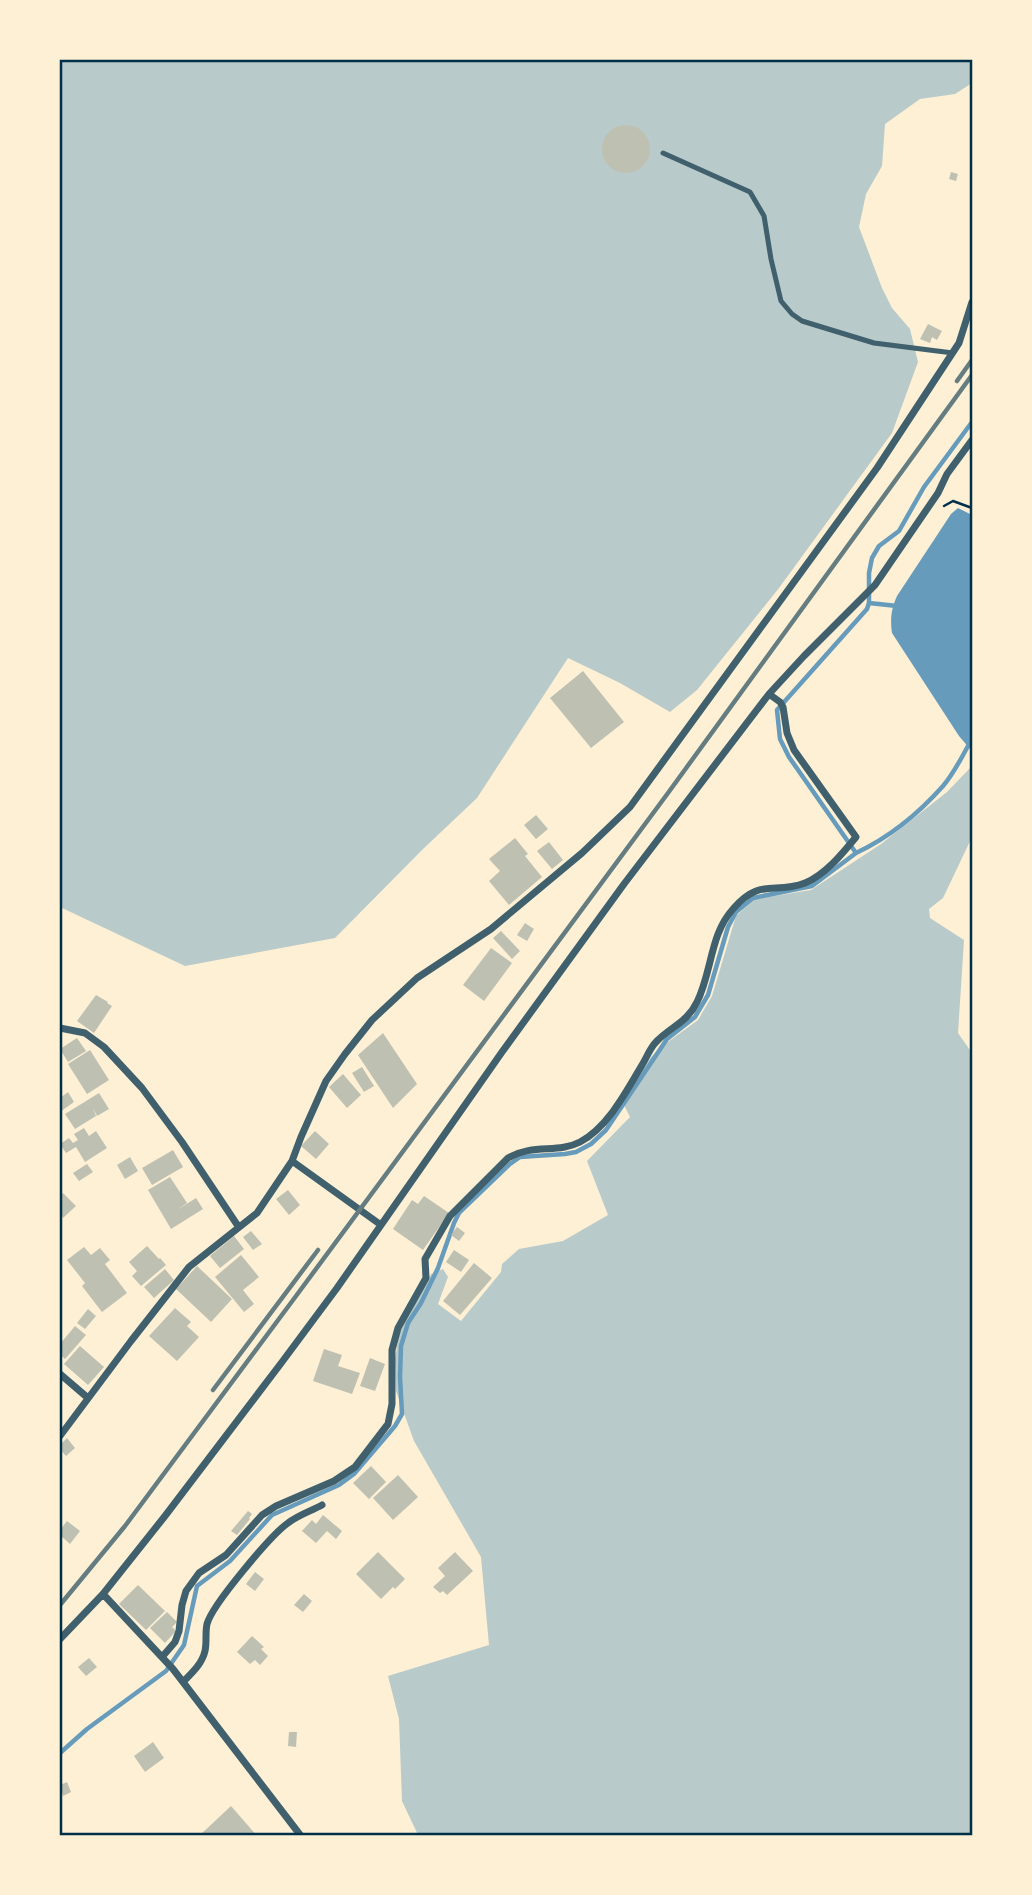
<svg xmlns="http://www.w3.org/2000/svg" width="1032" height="1895" font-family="'PT Sans',sans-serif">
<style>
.green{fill:#b9caca}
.water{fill:#669bbc}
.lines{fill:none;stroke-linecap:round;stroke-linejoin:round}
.stream{stroke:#669bbc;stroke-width:4.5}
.building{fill:#bec0b2}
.path{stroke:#003049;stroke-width:2.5}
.service{stroke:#3f606c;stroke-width:5}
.minor{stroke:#3f606c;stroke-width:7}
.rail{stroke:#657d81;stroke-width:4.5}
.neatline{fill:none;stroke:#003049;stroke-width:2.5}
</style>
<rect width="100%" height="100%" fill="#fdf0d5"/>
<!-- green -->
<path class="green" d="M60,60H972V83L955,94L920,99L885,124L882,166L866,194L859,227L882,288L892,308L910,329L918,362L892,433L779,588L697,690L670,712L620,683L568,658L477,798L422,850L335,938L185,966L60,907Z
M972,766V837L943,898L929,909L930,918L964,940L958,1033L972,1053V1835H418L402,1801L399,1719L388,1676L489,1645L481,1557L414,1441L396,1391L395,1359L399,1334L431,1274L443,1269L448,1277L438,1304L461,1321L501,1272L502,1264L519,1249L563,1241L608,1215L587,1161L630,1117L622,1101L651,1057L661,1047L698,1020L712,996L736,916L755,899L811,890L881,844L947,792Z"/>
<!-- water -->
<path class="water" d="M958,508L972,515L971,750L959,736L892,633C890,619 891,609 897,596L951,514Z"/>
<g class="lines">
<!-- stream -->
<path class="stream" d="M869,603L897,606
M856,853C888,838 919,813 943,786C954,773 961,759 969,744
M60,1753L87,1729L166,1671L184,1645L197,1586L230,1561L272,1515L339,1485L354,1474L395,1426L402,1414L400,1377L401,1346L408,1323L421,1303L438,1268L454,1223L459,1213L510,1164L520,1157L565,1154L576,1152L591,1144L606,1130L667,1039L695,1017L708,995L728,927L736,912L753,898L812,886L856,853L789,757L780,739L777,710L867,609L869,603V573L872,558L879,546L899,531L924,487L972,422"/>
</g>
<!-- building -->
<path class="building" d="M602 149a24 24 0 1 1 48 0a24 24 0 1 1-48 0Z
M951,172L958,174L956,181L949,179Z
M928,324L942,331L937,340L932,337L930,343L920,339Z
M583,671L624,722L591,748L550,698Z
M536,815L548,829L536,839L524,825Z
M515,838L528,854L525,856L542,877L509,905L489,881L500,871L489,859Z
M549,842L563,860L552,869L537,851Z
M525,923L534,929L527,941L517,935Z
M501,931L520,951L512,959L493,938Z
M491,948L512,963L484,1001L463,985Z
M96,995L108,1002L107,1003L112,1006L94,1033L77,1021Z
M383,1033L417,1084L393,1108L358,1055Z
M77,1038L86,1051L68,1062L60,1049Z
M90,1050L109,1080L87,1094L68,1064Z
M362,1067L374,1086L364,1092L352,1073Z
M343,1074L361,1095L347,1108L329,1087Z
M68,1092L74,1102L60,1112V1098Z
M99,1093L109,1109L97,1116L93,1108L96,1116L75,1129L65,1114Z
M84,1128L89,1136L96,1131L107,1148L85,1162L76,1147L66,1153L60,1144L69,1138L73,1143L78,1140L74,1134Z
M315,1131L329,1144L316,1159L301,1146Z
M173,1150L183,1167L152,1185L142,1168Z
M130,1157L138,1171L125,1179L117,1165Z
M87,1164L93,1172L79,1181L73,1173Z
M170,1177L187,1203L177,1210L196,1198L203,1209L171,1229L148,1190Z
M288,1190L300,1205L289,1215L276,1199Z
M63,1193L76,1206L63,1218L60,1213V1196Z
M424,1196L449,1213L423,1250L393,1229L412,1200L418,1204Z
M457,1227L465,1233L459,1241L451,1235Z
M251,1231L262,1244L253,1250L243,1237Z
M234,1236L244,1249L220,1268L210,1256Z
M147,1246L159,1259L160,1258L166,1265L141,1286L132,1276L137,1271L129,1262Z
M84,1247L91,1255L100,1248L110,1260L105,1264L127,1293L102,1312L82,1286L85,1283L67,1260Z
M454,1250L469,1260L461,1272L446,1262Z
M241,1255L259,1277L243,1290L254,1304L244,1312L215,1277Z
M474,1263L492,1278L460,1315L443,1301Z
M197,1266L232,1299L211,1322L176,1289Z
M165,1269L174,1280L154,1298L144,1287Z
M175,1308L191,1322L187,1326L199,1337L177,1361L149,1336Z
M88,1309L96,1316L85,1329L77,1323Z
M75,1326L86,1335L65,1359L60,1354V1344Z
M80,1346L104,1367L88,1385L64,1364Z
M324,1349L342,1355L338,1366L360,1373L352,1394L313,1381Z
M370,1358L385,1364L375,1391L360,1386Z
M67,1438L75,1448L66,1456L60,1449V1445Z
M371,1466L386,1482L369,1499L353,1483Z
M398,1475L418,1497L393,1520L373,1498Z
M248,1511L252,1514L249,1518L250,1519L237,1535L231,1531Z
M323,1515L342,1531L336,1539L327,1531L316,1543L302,1531L312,1520L316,1524Z
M67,1521L80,1531L70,1544L60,1535V1530Z
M378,1552L405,1579L395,1589L393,1587L381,1599L356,1574Z
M455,1552L473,1571L447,1595L443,1591L440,1593L433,1587L445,1576L438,1568Z
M255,1572L264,1579L255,1591L246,1584Z
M138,1585L165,1611L146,1630L119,1604Z
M304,1594L312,1601L303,1612L294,1605Z
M167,1612L177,1622L172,1627L176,1631L165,1643L150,1628Z
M252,1636L264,1647L261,1649L268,1656L260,1665L255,1660L250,1664L237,1652Z
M89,1658L97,1667L86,1676L78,1667Z
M289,1732H297L296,1747L288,1746Z
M153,1742L164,1758L145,1772L134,1756Z
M67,1782L71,1792L63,1796L60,1785Z
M231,1806L257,1836H199Z"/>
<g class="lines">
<!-- path -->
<path class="path" d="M944,506L953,501L972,508"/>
<!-- service -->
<path class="service" d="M663,153L750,192L764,216L771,259L781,301L792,314L802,321L874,343L953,353"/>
<!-- minor -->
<path class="minor" d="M60,1028L85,1033L104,1047L142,1088L182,1142L238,1226
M292,1161L381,1225
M60,1374L88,1398
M60,1436L131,1341L189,1267L257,1213L292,1161L301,1137L326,1081L345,1054L372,1020L417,978L491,929L582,853L630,807L877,468L959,343L972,302
M103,1594L173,1669L301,1836
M60,1639L103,1594L165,1516L282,1362L337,1288L502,1052L624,884L769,694L804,656L875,585L938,493L947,474L972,440
M162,1657L175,1642L179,1631L182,1605L186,1591L199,1573L226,1555L262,1515L276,1506L334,1481L355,1467L388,1424L392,1404V1350L398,1328L426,1278L425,1259L450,1216L508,1158C534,1143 557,1154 580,1142C608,1127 626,1092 642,1065C647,1057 650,1048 656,1042C670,1027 688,1022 697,1002C712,972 710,934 733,909C760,877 774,895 805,883C825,875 843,853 856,837L794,750L787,733L783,707L780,702L769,694
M183,1682C192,1673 202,1664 205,1651C207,1642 205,1633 207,1624C212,1605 271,1535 288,1523C298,1515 311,1511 322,1505"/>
<!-- rail -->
<path class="rail" d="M957,381L972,360
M213,1390L318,1250
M60,1605L125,1526L296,1296L668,793L972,375"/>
</g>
<!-- border -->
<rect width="1032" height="1895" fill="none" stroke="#fdf0d5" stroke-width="122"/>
<rect x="61" y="61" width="910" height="1773" class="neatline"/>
</svg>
